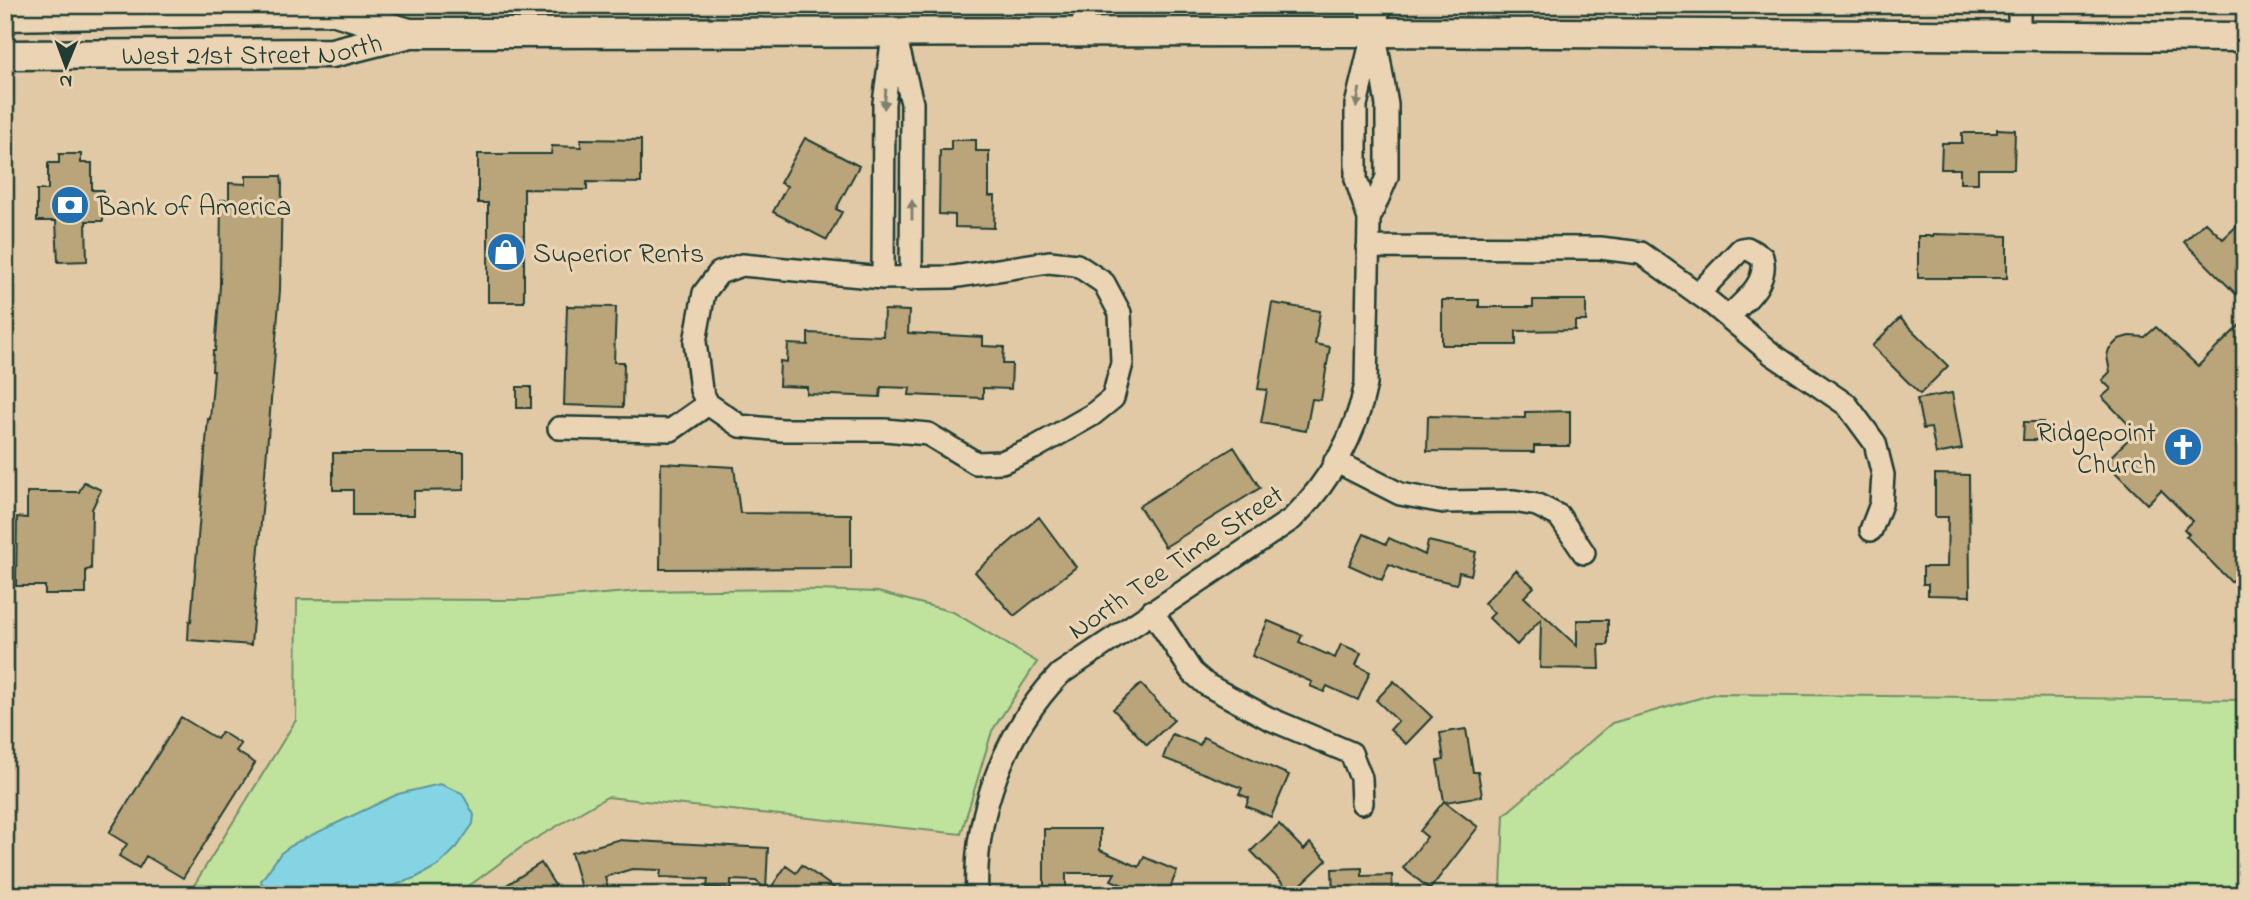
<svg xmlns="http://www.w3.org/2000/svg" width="2250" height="900" font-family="'Indie Flower',sans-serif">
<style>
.green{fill:#bfe29c;stroke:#6f9068;stroke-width:2}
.water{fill:#85d4e4;stroke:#5c989e;stroke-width:2}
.building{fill:#baa479;stroke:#1f3d34;stroke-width:2}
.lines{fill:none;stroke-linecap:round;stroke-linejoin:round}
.minor-casing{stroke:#1f3d34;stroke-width:26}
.secondary-casing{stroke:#1f3d34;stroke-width:33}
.minor{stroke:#ebd4b4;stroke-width:21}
.secondary{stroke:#ebd4b4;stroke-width:28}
.oneway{fill:#7b816e}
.labels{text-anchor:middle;stroke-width:6;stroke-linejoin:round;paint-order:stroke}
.street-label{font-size:28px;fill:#1f3d34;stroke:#ebd4b4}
.poi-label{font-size:28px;fill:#1f3d34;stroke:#ebd4b4;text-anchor:start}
</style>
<rect width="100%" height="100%" fill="#e1c9a5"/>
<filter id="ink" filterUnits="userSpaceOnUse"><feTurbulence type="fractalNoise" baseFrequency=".0143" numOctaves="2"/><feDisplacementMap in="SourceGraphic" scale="14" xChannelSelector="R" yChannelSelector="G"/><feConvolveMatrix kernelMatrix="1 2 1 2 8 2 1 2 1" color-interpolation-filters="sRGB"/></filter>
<g filter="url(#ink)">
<!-- green -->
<path class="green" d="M783,589L878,592L953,612L1037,662L992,731L961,834L607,797L523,846L473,883L452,895H188L296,720L297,599L530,600L640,591Z
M1714,694L2245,700V895H1498L1501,886L1504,815L1612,723Z"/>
<!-- water -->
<path class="water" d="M440,784L462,793L474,815L473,824L457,847L439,865L417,877L369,895H266L261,881L281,853L295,843L398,794Z"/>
<!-- building -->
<path class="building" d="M1997,129L2015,130L2014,169H1978V183H1960V169H1941L1942,143H1962V133H1997Z
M805,138L859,166L836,209L842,212L827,240L773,212L787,186L780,183Z
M581,139L641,140V183L587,182V190L524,189V302H488V203H478V154H551L552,146L581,147Z
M951,140H976V151H989V196H995L994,228L955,227V215L939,214L940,150H951Z
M59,154H81V163H92V190H103V221H86L87,261L58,262L56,221H37V190H48V163H59Z
M246,176H281L282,184L280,290L251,645L188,640L189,621L191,622L205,453L208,419H210L214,371H212L213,351H215L220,286L221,200H229V183L246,184Z
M2245,218V303L2184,242L2205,222L2223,239Z
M1933,234L2007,236V278H1918V236H1933Z
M1442,300H1479V307H1533V300H1586V321H1575V330L1516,331V345H1442Z
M1272,303L1320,311L1315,344L1330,347L1321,400L1312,399L1306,431L1261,423L1267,390L1258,389Z
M567,306L616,307L614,362H624L623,407L564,405Z
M884,310L909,311L908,333L983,337V346L1004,347L1003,364H1012L1011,389L983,388V398L909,395L910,388L881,387L880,397L807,394V387L779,386L780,361L787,362L788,344L808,345V333L883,336Z
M1900,318L1948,366L1920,394L1872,346Z
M2245,320V569L2231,582L2186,536L2189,534L2184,529L2192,521L2161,490L2147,504L2105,462L2136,432L2102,397L2111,389L2102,380L2110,372L2107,356L2109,349L2119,339L2129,336L2145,337L2156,327L2198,366Z
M517,387H531V408H517Z
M1952,393L1962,449L1936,454L1931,428L1923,429L1917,399Z
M1570,411V446H1534V452L1427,451L1428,416L1525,418V412Z
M2024,422H2043L2042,440H2023Z
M1234,447L1260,488L1165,547L1139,506Z
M333,453H464V490L414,491V515H353V490H333Z
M661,463L734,467L740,513L851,514V568L660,569Z
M1935,474L1969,475L1970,596L1928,595V584H1923V567H1947L1948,517H1935Z
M84,482L101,490L92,509L91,569L86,570V594H45V586H16L17,517L27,518V492H79Z
M1039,517L1076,567L1014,616L975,572Z
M1364,534L1386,544L1389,538L1425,555L1428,541L1476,552L1471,575L1459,572L1457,584L1409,573L1389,564L1382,580L1349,565Z
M1516,570L1534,587L1524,597L1577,646V620H1608V645H1599L1600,669L1540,668L1541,619L1517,645L1489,618L1494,613L1484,603Z
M1268,621L1302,635L1299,642L1335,658L1341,644L1361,653L1356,665L1370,672L1358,700L1327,686L1324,692L1310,686L1312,682L1252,656Z
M1394,681L1432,717L1406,744L1390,730L1398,721L1376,700Z
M1141,684L1174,720L1147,745L1113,709Z
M181,717L217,739L222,732L241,744L236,751L255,763L183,878L146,856L139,868L119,856L127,844L109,833Z
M1466,729L1473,772H1478L1482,796L1445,802L1478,827L1430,889L1403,868L1427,837L1420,831L1444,801L1437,761L1444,760L1440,733Z
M1172,734L1200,745L1203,737L1289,775L1271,817L1246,806L1249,798L1239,794L1242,788L1163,758Z
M1279,824L1304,850L1310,843L1327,860L1292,893L1251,851Z
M1044,829H1100V850L1139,867L1144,857L1177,871L1167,895H1146L1111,880L1115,873H1066V891H1044Z
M617,840L768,848L766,889L756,881L731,880V889L707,887L708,879L660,877L661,870L632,869L605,877L608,889L583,895L571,853Z
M541,863L561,895H491Z
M802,865L844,895H766L786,866L796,873Z
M1362,868V876L1392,875L1393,895H1333L1332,869Z"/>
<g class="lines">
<defs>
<path id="minor" d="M1084,5V31
M1370,5L1387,105V177L1369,219L1356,179V105L1380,5
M894,31L912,103L911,279
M2019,36V5
M1368,247L1600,248L1641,253L1711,303L1772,354L1847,405L1875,443L1883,475L1881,504L1871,530
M1049,262L1077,265L1104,283L1120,313L1122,363L1113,398L1092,415L1034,448L1002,462L976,463L928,434L885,430H782L740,426L708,404L701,390L695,342L704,293L719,273L742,265L883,278L953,277Z
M883,278L884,103L892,43
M1698,294L1741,249L1747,248L1762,257C1769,282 1745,301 1728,317
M559,428L671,430L708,404
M1335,461L1400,494L1444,502L1514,501L1537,505L1559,516L1584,553
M1152,611L1192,672L1207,685L1268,718L1351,753L1361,778L1362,803
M977,895C973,814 1005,731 1060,674L1292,519C1329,483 1356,435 1366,384L1369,219"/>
<g id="secondary">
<path d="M5,16L332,10L409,33"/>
<path id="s1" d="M5,55L332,53L411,33L1373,32L2245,37"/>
</g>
</defs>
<!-- minor casing -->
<use href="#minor" class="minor-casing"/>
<!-- secondary casing -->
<use href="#secondary" class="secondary-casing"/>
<!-- minor -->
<use href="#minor" class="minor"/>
<!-- secondary -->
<use href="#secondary" class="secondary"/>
</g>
<!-- one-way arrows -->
<defs><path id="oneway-solid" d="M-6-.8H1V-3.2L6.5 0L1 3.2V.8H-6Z" transform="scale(1.75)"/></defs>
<g class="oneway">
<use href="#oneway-solid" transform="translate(1358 98) rotate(100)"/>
<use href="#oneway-solid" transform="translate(885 99) rotate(95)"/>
<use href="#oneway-solid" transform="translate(912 210) rotate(-90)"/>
</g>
</g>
<!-- icons -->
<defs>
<symbol id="bank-disc" viewBox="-11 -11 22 22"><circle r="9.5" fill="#1f6fb2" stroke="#ebd4b4"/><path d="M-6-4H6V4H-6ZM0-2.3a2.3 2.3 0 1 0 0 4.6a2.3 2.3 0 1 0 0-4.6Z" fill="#fff"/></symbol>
<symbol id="shop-disc" viewBox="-11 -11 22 22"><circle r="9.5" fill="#1f6fb2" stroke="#ebd4b4"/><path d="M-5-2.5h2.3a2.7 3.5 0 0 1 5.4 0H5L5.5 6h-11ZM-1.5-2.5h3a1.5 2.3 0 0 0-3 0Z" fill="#fff"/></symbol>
<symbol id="church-disc" viewBox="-11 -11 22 22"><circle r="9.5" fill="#1f6fb2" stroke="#ebd4b4"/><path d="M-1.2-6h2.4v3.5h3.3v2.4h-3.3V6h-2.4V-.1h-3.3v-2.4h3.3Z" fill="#fff"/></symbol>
</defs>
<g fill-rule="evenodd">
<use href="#bank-disc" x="48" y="183" width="44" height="44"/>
<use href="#shop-disc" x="484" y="230" width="44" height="44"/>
<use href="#church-disc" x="2161" y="425" width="44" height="44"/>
</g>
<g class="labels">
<!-- street labels -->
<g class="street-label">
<text dy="10" stroke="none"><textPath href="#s1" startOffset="247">West 21st Street North</textPath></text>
<text transform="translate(1175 561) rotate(-34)" y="10">North Tee Time Street</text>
</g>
<!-- poi labels -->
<g class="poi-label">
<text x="97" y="215">Bank of America</text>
<text x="533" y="262">Superior Rents</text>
<text x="2156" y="441" text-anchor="end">Ridgepoint<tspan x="2156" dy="32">Church</tspan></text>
</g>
</g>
<!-- margin -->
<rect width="2250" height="900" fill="none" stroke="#ebd4b4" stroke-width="28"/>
<rect x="14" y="14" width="2222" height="872" fill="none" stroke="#1f3d34" stroke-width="2.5" filter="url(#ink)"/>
<!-- north arrow -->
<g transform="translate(66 66) rotate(181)" stroke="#ebd4b4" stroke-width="5" paint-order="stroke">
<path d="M0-5L12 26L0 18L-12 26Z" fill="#1f3d34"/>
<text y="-10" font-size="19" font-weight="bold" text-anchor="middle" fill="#1f3d34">N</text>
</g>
</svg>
